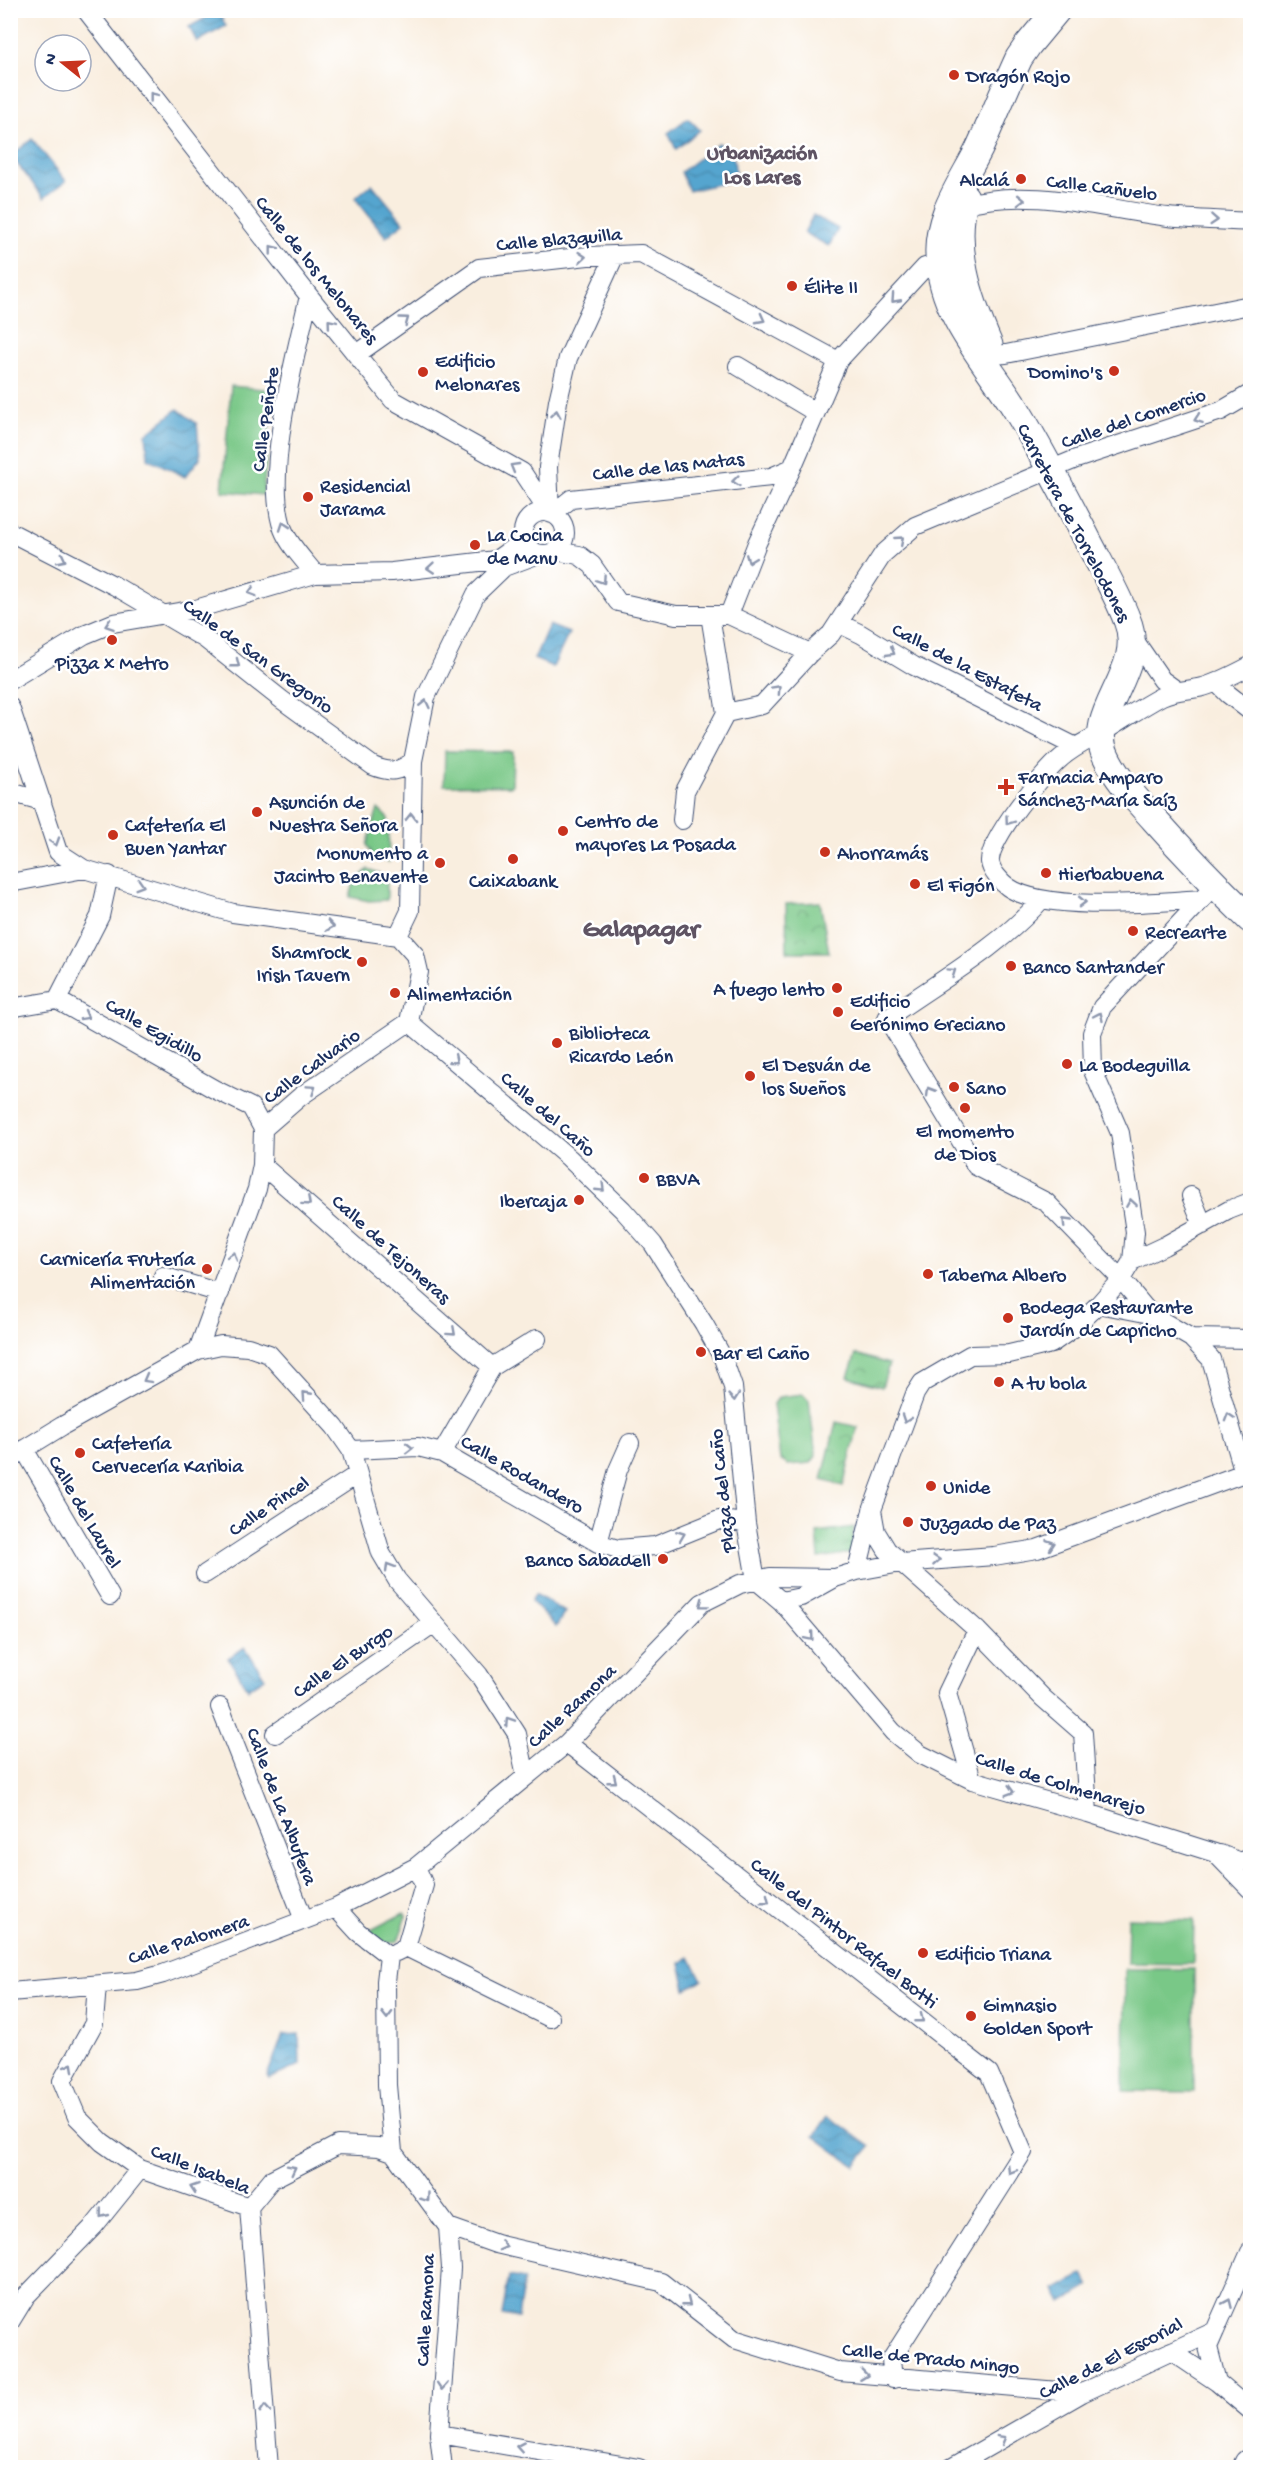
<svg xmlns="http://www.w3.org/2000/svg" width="1261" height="2478" font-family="'Gochi Hand',sans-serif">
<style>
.park{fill:url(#park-crowns);stroke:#4a7c72;stroke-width:1.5}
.garden{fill:#79c887;stroke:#4a7c72;stroke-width:1.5}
.water{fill:url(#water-waves);stroke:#386a96;stroke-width:1.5}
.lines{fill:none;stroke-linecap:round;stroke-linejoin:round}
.minor-casing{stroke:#3c4c71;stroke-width:20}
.secondary-casing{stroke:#3c4c71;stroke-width:29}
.trunk-casing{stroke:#3c4c71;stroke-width:34}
.minor{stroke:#fff;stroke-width:18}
.secondary{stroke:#fff;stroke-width:27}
.trunk{stroke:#fff;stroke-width:32}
.oneway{stroke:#8d97ae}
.poi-dot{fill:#c8321e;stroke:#fff;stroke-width:2}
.labels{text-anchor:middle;stroke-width:5;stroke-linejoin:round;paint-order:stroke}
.poi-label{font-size:20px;fill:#1b2f5e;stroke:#fff;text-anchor:start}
.street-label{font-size:20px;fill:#1b2f5e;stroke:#fff}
.neighbourhood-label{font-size:21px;font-weight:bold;fill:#5f5464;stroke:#fff}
.district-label{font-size:26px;font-weight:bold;fill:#5f5464;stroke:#fff}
</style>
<defs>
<pattern id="park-crowns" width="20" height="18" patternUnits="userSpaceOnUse" patternTransform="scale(1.5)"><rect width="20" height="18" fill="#79c887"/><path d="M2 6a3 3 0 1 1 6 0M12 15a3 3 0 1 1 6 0" fill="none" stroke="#62a372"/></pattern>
<pattern id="water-waves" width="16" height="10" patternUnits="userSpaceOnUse" patternTransform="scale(1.5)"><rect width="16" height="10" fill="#55a5cf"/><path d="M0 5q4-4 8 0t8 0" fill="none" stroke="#4687ab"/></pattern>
</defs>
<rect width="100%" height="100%" fill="#fff"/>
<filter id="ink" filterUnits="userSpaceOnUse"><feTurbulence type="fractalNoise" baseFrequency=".0167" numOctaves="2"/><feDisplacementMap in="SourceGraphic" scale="12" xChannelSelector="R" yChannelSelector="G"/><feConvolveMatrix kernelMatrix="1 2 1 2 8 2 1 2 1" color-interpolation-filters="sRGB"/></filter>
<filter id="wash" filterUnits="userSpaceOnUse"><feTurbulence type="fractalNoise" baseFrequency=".008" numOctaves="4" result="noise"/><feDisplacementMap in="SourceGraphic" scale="24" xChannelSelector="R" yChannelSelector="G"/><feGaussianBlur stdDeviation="1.35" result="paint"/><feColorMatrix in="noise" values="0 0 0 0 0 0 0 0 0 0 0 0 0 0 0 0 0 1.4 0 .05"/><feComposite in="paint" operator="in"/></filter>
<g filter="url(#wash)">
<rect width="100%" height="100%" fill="#f9eedf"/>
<!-- park -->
<path class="park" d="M820,902L829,952H787L786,904Z
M856,1354L889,1364L882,1387L848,1377Z
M836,1422L858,1427L843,1486L822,1480Z
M854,1527L851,1553L819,1558L817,1532Z"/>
<!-- garden -->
<path class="garden" d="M231,386L273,390L263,495L222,491Z
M445,751L513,752L512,786L444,785Z
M378,809L388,818L389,862L374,857L367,845Z
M368,869L387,876V900L369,901L350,897L354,883Z
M803,1394L809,1400L816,1456L811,1463L788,1465L780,1460L773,1405L779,1397Z
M404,1913L407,1916L398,1941C385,1946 378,1941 369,1931Z
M1128,1918L1194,1920L1193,1964L1127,1963Z
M1125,1969H1194V2092L1124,2091Z"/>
<!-- water -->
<path class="water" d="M218,11L226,26L197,42L189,27Z
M688,118L700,130L676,149L668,133Z
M32,139L66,181L44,198L11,156Z
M719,143L734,159L736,180L689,191L681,172Z
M372,184L404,223L386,237L355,198Z
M813,215L838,229L829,246L804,233Z
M178,409L197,424L200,458L185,477L148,458L146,434Z
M549,625L569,633L553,667L534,659Z
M535,1594L565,1612L556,1627L531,1601Z
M245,1647L265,1678L248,1689L228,1658Z
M690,1957L702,1980L686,1989L680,1963Z
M299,2034L300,2065L269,2079L267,2076L283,2035Z
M828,2116L870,2147L855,2166L814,2136Z
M1083,2274L1090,2286L1062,2303L1055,2290Z
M509,2276L524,2279L518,2318L502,2315Z"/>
</g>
<g filter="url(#ink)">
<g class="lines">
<defs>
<path id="minor" d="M86,10L309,296L393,400L522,472L549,513
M956,201L963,205C1029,186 1102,209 1168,217C1195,220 1223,220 1250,222
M309,296C296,354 263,474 283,529C289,545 305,561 315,574
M357,354L479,268L588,256L641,254L838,361
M993,355L1006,354L1250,305
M738,366L815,412
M523 533a21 21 0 1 1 42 0a21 21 0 1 1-42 0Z
M550,513L548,467L558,401L568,358L615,255
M552,514L571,499L771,477L792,468
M10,532L115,586L205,639L282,700L373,766C390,773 399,772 413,761
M555,551L579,555L592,565L618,602L676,615H729L810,653
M729,615L757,543L792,468L838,361L925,267L940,264L949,268
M840,624L861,634L914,666L1076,747
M1133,638L1162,680L1176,690
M10,680L84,635L113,623L196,609L315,574L392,572L496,560L524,540
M1217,683L1228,694L1250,711
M10,707L58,852L84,869
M726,713L762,705L810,653L831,634L883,554L915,526L1076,459L1221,411L1250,394
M10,792L42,801
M682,820L685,791L726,713L710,615
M10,883L84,869L233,913L398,936
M1202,899C1156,902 1045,913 1008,887C1001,882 991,871 990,862C988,840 1043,773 1061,758C1073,747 1089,740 1103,732C1123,720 1141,707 1162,696C1177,689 1187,691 1203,687C1220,682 1235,674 1250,666
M1041,900C999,948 939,981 887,1018L976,1166L1046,1202L1121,1279L1150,1314
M398,936L410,911L413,761L426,697L476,594L504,567L539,554
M398,936L415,955L419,972L409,1022
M57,1000L100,916L109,875
M10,1008L57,1000L214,1089L251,1107L263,1129
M409,1022L569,1158L623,1210L653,1244L704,1324L723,1358L733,1387L746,1523L756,1580
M262,1165L492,1367
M1191,1196L1203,1225
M1132,1261L1135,1232L1120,1133L1093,1071L1092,1033L1102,1007L1206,895
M163,1276L220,1293
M1099,1304L1150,1314L1191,1338L1250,1339
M1191,1338L1211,1359L1244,1473
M198,1350L257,1189L262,1165L263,1129L301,1096L409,1022
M24,1449L110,1596
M351,1450L418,1447L442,1453L598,1543L618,1549L655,1546L719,1520L746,1523
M442,1453L492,1367L537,1339
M10,1458L62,1426L198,1350L221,1345L248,1347L269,1354L335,1427L351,1450L381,1553L397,1580L479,1675L517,1734L526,1776
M598,1543L618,1470L630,1443
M857,1571L871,1514
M205,1574L358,1474
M835,1578L857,1571L901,1563L994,1556L1037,1549L1244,1473L1250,1474
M756,1580L781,1601L893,1732L920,1754L972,1780L1088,1813L1215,1853L1250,1889
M220,1707L304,1920
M275,1734L434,1623
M567,1743L989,2073L1023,2152L891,2360L893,2379
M972,1780L947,1693L977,1630
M1088,1813L1083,1733L1043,1698L977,1630L887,1550L876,1532L872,1510L915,1394L922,1383L970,1355L1009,1354L1051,1344L1075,1327L1099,1304L1121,1279L1132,1261L1164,1246L1229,1210L1250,1202
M1220,1854L1241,1862L1250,1858
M336,1908L358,1932L389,1956
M406,1947L550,2018
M396,1952L406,1947L424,1885L416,1867
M389,1956L386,1981L387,2085L393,2152L448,2227L451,2268L439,2434L443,2468
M97,1985L94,2023L62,2081L77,2117L102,2142L140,2169L249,2207
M10,1992L137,1981L163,1974L336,1908L416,1867L567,1743L702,1603L740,1584L770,1577L835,1578L801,1597L781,1601
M249,2207L269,2468
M249,2207L272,2179L338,2145L379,2147L393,2152
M448,2227L496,2244L661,2282L734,2339L840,2372L1082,2393
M10,2322L26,2296L94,2226L140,2169
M1171,2351L1217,2382L1208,2347L1215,2331
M1217,2382L1250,2410
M439,2434L639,2468
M951,2468L1082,2393L1215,2331L1250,2252"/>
<path id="secondary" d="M1057,10L1028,45L1019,58C1005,88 993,119 979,149C962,183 937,215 939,255C941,315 986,361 1016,409C1041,450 1063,493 1085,535C1099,563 1116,591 1127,620C1148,670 1084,713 1106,756C1117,780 1137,800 1154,819C1185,854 1217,887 1250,919
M965,197C951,247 969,299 989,345"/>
<path id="trunk" d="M1249,2468L1250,2465"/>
</defs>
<!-- minor casing -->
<use href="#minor" class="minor-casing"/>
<!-- secondary casing -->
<use href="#secondary" class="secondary-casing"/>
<!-- trunk casing -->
<use href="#trunk" class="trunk-casing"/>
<!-- minor -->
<use href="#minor" class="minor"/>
<!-- secondary -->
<use href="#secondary" class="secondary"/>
<!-- trunk -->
<use href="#trunk" class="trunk"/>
</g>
<!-- one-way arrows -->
<defs><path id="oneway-chevron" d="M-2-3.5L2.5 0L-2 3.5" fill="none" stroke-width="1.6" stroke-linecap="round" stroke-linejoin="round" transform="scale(1.5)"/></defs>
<g class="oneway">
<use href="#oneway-chevron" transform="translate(153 96) rotate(-128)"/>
<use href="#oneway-chevron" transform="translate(1021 200) rotate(1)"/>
<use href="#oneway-chevron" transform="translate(1214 220) rotate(4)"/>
<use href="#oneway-chevron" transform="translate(273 249) rotate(-128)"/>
<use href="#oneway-chevron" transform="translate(582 257) rotate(-5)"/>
<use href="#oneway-chevron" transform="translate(895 299) rotate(132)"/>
<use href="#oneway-chevron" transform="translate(761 319) rotate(28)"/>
<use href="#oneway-chevron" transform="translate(405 320) rotate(-36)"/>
<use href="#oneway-chevron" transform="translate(331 323) rotate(-130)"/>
<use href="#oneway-chevron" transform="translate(556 414) rotate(-81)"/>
<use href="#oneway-chevron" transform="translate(1198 419) rotate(160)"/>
<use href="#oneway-chevron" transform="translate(514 467) rotate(-150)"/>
<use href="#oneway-chevron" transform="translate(736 481) rotate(174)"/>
<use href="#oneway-chevron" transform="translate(284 526) rotate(-109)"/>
<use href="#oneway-chevron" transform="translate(900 540) rotate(-41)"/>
<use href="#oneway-chevron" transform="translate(62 559) rotate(27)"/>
<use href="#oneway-chevron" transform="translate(750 559) rotate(111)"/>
<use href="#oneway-chevron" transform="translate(431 568) rotate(175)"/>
<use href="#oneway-chevron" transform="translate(602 580) rotate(56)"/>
<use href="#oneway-chevron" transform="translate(252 592) rotate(164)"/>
<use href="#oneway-chevron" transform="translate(109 625) rotate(161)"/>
<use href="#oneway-chevron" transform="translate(891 652) rotate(31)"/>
<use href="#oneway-chevron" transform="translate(236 664) rotate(38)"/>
<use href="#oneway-chevron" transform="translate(777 689) rotate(-47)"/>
<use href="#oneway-chevron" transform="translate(425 704) rotate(-77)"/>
<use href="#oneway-chevron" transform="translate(411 817) rotate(-89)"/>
<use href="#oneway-chevron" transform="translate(1009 821) rotate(126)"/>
<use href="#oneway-chevron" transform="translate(55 842) rotate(72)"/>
<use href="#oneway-chevron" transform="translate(140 885) rotate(17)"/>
<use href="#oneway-chevron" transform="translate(1082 902) rotate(1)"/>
<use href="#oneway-chevron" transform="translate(330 926) rotate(8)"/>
<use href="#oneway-chevron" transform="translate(952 972) rotate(-35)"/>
<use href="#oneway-chevron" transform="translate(85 1016) rotate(29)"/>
<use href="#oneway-chevron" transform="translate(1099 1016) rotate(-65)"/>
<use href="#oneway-chevron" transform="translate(454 1060) rotate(40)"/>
<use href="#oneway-chevron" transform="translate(312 1089) rotate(-34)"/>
<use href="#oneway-chevron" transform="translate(930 1091) rotate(-121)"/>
<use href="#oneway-chevron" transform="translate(601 1188) rotate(44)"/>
<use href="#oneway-chevron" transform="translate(307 1202) rotate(42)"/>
<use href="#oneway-chevron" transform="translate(1131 1203) rotate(-99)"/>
<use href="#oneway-chevron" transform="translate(1066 1222) rotate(-134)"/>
<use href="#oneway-chevron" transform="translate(233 1256) rotate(-70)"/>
<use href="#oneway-chevron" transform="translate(452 1332) rotate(42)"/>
<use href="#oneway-chevron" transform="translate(147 1379) rotate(151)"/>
<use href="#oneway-chevron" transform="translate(306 1395) rotate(-132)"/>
<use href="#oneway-chevron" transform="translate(734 1397) rotate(84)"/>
<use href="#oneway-chevron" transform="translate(1229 1417) rotate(-107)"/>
<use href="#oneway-chevron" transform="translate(906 1419) rotate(109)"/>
<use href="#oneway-chevron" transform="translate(409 1448)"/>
<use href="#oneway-chevron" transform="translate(681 1535) rotate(-22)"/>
<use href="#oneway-chevron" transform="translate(1051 1544) rotate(-19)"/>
<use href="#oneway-chevron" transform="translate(936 1560) rotate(-4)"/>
<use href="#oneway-chevron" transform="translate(389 1567) rotate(-121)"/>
<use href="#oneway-chevron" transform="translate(703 1604) rotate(143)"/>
<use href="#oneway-chevron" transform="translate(810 1637) rotate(50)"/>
<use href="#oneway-chevron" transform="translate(509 1721) rotate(-123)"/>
<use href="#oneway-chevron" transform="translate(613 1780) rotate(38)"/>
<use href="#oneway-chevron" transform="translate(1010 1791) rotate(16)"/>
<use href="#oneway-chevron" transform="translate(766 1900) rotate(38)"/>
<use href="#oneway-chevron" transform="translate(387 2015) rotate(89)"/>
<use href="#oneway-chevron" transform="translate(920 2019) rotate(38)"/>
<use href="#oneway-chevron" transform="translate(70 2067) rotate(-61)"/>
<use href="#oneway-chevron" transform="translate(292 2169) rotate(-27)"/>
<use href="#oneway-chevron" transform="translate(1011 2170) rotate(122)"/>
<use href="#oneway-chevron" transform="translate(194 2188) rotate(-161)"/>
<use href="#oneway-chevron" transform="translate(426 2198) rotate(54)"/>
<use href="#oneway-chevron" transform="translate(103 2214) rotate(129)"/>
<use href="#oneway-chevron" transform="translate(503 2246) rotate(14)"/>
<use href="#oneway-chevron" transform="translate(687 2303) rotate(38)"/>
<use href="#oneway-chevron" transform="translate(1228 2303) rotate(-66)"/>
<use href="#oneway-chevron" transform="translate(864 2375) rotate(7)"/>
<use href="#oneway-chevron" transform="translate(442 2386) rotate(94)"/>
<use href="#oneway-chevron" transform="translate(265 2409) rotate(-94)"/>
<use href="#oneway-chevron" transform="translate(1002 2439) rotate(-30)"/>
<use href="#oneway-chevron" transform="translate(520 2447) rotate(-170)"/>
</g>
</g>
<!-- markers -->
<g class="poi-dot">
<circle cx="954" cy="75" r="6"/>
<circle cx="1021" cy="179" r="6"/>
<circle cx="792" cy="286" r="6"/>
<circle cx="1114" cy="371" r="6"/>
<circle cx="423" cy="372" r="6"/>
<circle cx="308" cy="497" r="6"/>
<circle cx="475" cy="545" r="6"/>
<circle cx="112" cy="640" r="6"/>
<path d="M1003 778h6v6h6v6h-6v6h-6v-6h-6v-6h6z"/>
<circle cx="257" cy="812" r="6"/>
<circle cx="563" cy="831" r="6"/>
<circle cx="113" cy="835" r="6"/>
<circle cx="825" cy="852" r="6"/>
<circle cx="513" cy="859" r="6"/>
<circle cx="440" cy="863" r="6"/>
<circle cx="1046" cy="873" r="6"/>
<circle cx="915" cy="884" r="6"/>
<circle cx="1133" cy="931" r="6"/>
<circle cx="362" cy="962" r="6"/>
<circle cx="1011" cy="966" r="6"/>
<circle cx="837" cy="988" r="6"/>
<circle cx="395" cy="993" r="6"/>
<circle cx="838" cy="1012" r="6"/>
<circle cx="557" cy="1043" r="6"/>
<circle cx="1067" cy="1064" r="6"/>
<circle cx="750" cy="1076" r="6"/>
<circle cx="954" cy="1087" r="6"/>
<circle cx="965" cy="1108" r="6"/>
<circle cx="644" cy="1178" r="6"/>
<circle cx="579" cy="1200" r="6"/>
<circle cx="207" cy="1269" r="6"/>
<circle cx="928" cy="1274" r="6"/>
<circle cx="1008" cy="1318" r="6"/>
<circle cx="701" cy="1352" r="6"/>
<circle cx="999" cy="1382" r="6"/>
<circle cx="80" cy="1453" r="6"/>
<circle cx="931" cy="1486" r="6"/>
<circle cx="908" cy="1522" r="6"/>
<circle cx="663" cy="1559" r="6"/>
<circle cx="923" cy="1953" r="6"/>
<circle cx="971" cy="2016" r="6"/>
</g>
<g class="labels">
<!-- poi labels -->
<g class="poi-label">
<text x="966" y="82">Dragón Rojo</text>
<text x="1009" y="186" text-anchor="end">Alcalá</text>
<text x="804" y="293">Élite II</text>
<text x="435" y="367">Edificio<tspan x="435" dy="23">Melonares</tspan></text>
<text x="1102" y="378" text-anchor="end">Domino's</text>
<text x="320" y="492">Residencial<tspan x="320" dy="23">Jarama</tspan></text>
<text x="487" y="541">La Cocina<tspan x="487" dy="23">de Manu</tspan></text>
<text x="112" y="669" text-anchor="middle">Pizza x Metro</text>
<text x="1018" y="783">Farmacia Amparo<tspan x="1018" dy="23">Sánchez-María Saíz</tspan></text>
<text x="269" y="808">Asunción de<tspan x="269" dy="23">Nuestra Señora</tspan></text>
<text x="575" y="827">Centro de<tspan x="575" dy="23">mayores La Posada</tspan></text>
<text x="125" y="831">Cafetería El<tspan x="125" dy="23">Buen Yantar</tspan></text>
<text x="428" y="859" text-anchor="end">Monumento a<tspan x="428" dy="23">Jacinto Benavente</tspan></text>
<text x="837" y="859">Ahorramás</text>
<text x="1058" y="880">Hierbabuena</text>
<text x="513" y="887" text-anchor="middle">Caixabank</text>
<text x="927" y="891">El Figón</text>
<text x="1145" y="938">Recrearte</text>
<text x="350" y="958" text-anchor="end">Shamrock<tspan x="350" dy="23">Irish Tavern</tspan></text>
<text x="1023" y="973">Banco Santander</text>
<text x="825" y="995" text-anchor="end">A fuego lento</text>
<text x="407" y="1000">Alimentación</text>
<text x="850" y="1007">Edificio<tspan x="850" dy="23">Gerónimo Greciano</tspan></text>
<text x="569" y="1039">Biblioteca<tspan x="569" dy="23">Ricardo León</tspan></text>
<text x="762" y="1071">El Desván de<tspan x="762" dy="23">los Sueños</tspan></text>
<text x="1079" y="1071">La Bodeguilla</text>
<text x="966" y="1094">Sano</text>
<text x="965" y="1137" text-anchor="middle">El momento<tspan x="965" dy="23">de Dios</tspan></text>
<text x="656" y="1185">BBVA</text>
<text x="567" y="1207" text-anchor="end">Ibercaja</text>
<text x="195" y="1265" text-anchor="end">Carnicería Frutería<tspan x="195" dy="23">Alimentación</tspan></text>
<text x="940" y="1281">Taberna Albero</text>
<text x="1020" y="1313">Bodega Restaurante<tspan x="1020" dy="23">Jardín de Capricho</tspan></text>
<text x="713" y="1359">Bar El Caño</text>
<text x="1011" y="1389">A tu bola</text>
<text x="92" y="1449">Cafetería<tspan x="92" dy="23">Cervecería Karibia</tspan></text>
<text x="943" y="1493">Unide</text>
<text x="920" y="1529">Juzgado de Paz</text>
<text x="651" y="1566" text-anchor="end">Banco Sabadell</text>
<text x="935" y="1960">Edificio Triana</text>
<text x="983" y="2011">Gimnasio<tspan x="983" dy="23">Golden Sport</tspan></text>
</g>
<!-- street labels -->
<g class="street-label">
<text transform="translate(1102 186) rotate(7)" y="7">Calle Cañuelo</text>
<text transform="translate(559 238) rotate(-5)" y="7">Calle Blazquilla</text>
<text transform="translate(318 269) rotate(51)" y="7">Calle de los Melonares</text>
<text transform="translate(1133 417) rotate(-19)" y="7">Calle del Comercio</text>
<text transform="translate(264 419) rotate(-82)" y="7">Calle Peñote</text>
<text transform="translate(668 465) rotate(-6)" y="7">Calle de las Matas</text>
<text transform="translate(1075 522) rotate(62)" y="7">Carretera de Torrelodones</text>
<text transform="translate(259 655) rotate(36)" y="7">Calle de San Gregorio</text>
<text transform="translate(968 666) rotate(28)" y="7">Calle de la Estafeta</text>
<text transform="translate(155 1029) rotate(30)" y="7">Calle Egidillo</text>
<text transform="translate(311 1065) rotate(-36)" y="7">Calle Calvario</text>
<text transform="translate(549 1113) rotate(41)" y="7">Calle del Caño</text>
<text transform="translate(392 1248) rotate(42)" y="7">Calle de Tejoneras</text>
<text transform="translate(523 1473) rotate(30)" y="7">Calle Rodandero</text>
<text transform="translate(721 1491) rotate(-96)" y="7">Plaza del Caño</text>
<text transform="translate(268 1505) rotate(-34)" y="7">Calle Pincel</text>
<text transform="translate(86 1511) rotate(60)" y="7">Calle del Laurel</text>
<text transform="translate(342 1660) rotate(-34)" y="7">Calle El Burgo</text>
<text transform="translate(571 1705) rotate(-43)" y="7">Calle Ramona</text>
<text transform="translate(1061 1782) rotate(17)" y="7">Calle de Colmenarejo</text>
<text transform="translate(283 1806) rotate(69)" y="7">Calle de La Albufera</text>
<text transform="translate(845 1932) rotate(38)" y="7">Calle del Pintor Rafael Botti</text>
<text transform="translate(188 1938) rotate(-18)" y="7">Calle Palomera</text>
<text transform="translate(201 2168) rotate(22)" y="7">Calle Isabela</text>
<text transform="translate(424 2310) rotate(-87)" y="7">Calle Ramona</text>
<text transform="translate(931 2357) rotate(6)" y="7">Calle de Prado Mingo</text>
<text transform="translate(1110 2357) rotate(-27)" y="7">Calle de El Escorial</text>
</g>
<!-- neighbourhood labels -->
<g class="neighbourhood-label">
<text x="762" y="159">Urbanización<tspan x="762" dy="24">Los Lares</tspan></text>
</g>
<!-- district labels -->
<g class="district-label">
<text x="641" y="936">Galapagar</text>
</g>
</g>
<!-- margin -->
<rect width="1261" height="2478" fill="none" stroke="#fff" stroke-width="36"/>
<!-- north arrow -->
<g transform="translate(63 63) rotate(288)"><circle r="28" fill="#ffffff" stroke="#a4acbf" stroke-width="1.5"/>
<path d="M0-4.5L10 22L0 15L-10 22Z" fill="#c8321e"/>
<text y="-9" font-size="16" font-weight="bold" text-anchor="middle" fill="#1b2f5e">N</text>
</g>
</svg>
